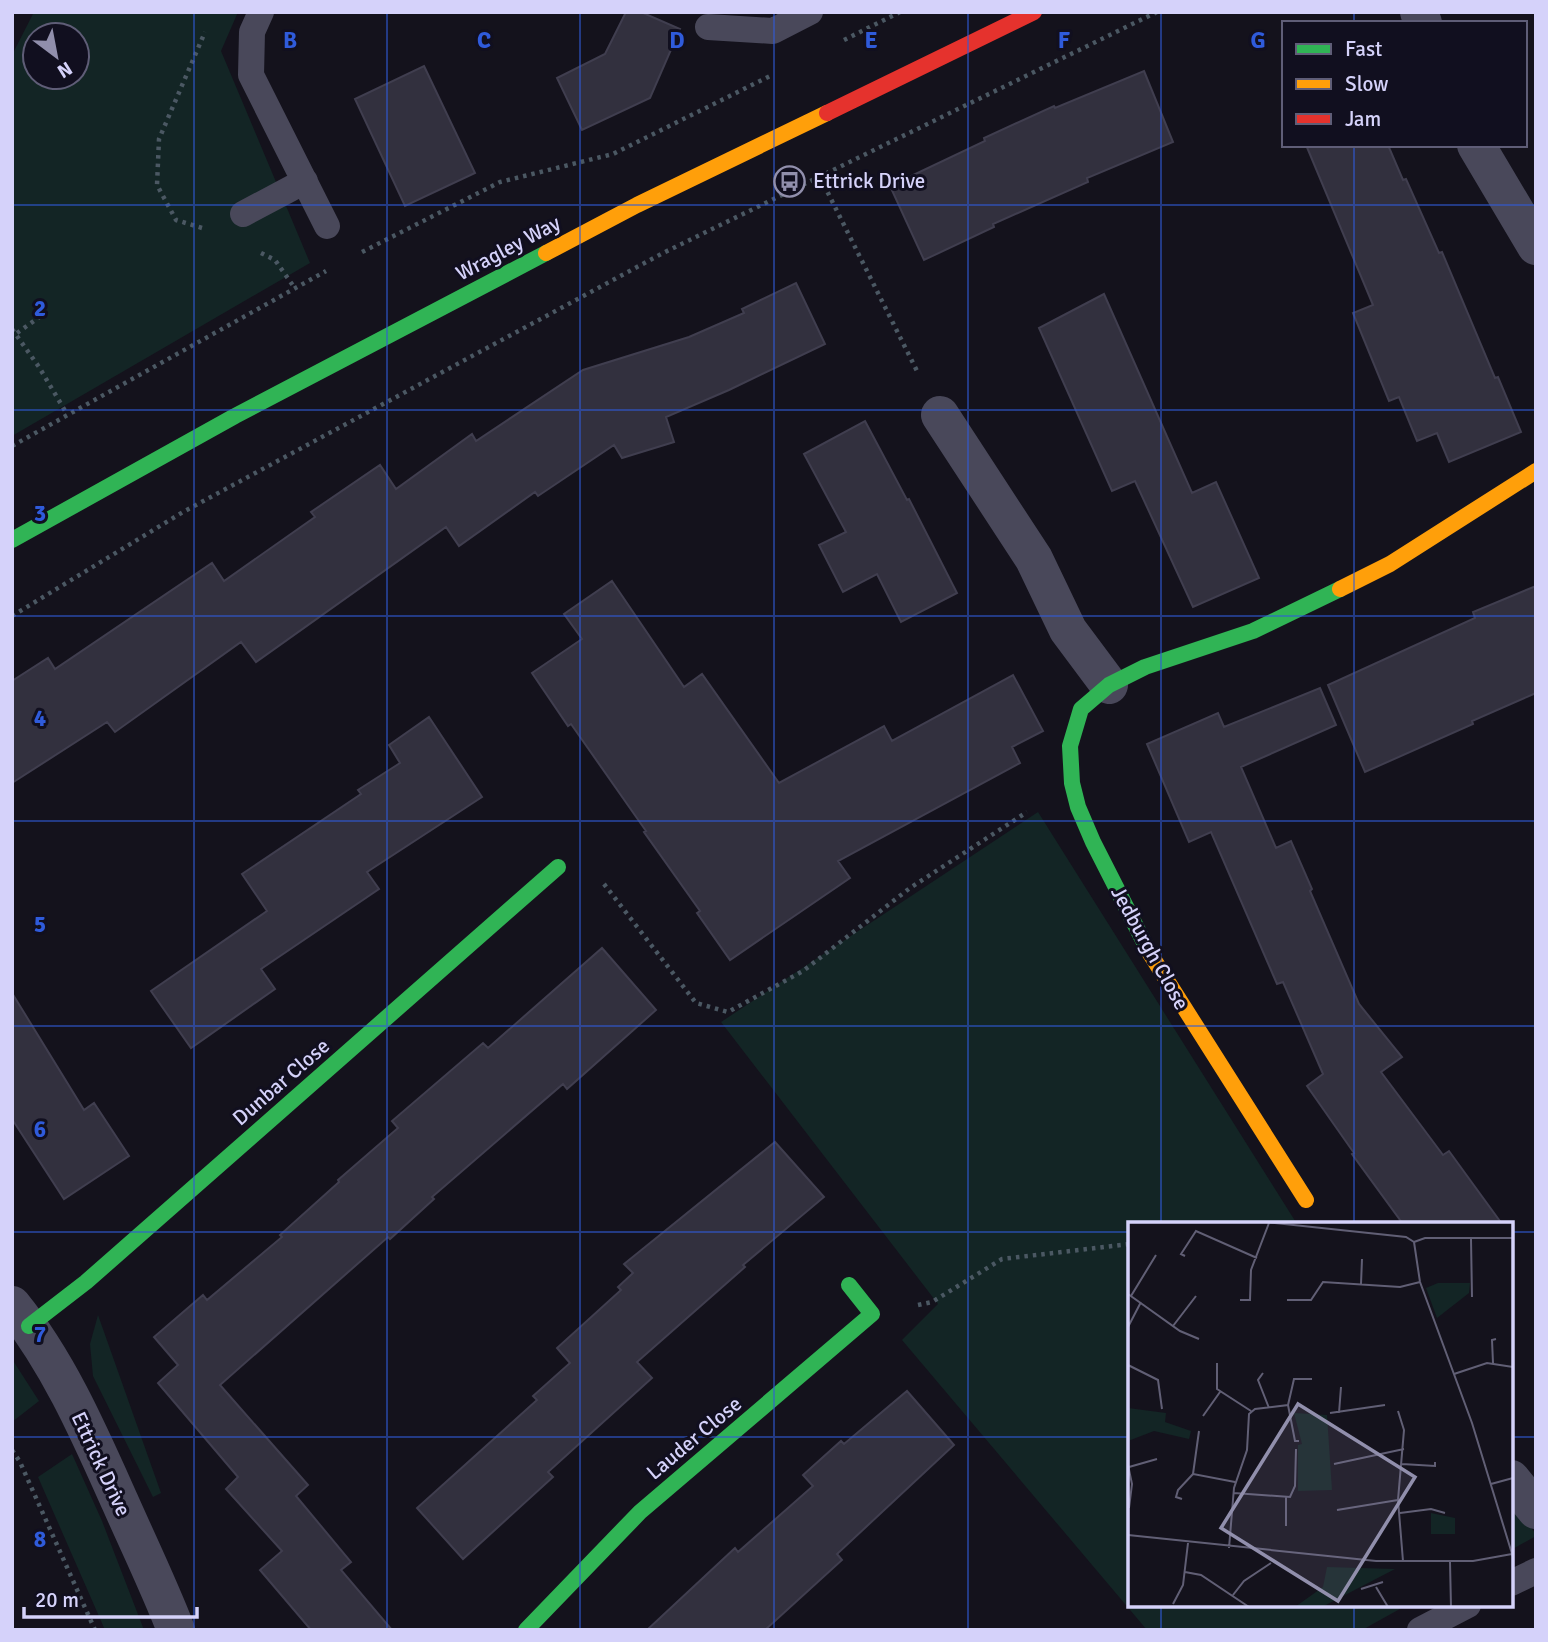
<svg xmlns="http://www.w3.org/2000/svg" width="1548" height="1642" font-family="Signika,sans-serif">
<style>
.green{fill:#132525;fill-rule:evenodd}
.building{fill:#32303e;stroke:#403e4f;stroke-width:2}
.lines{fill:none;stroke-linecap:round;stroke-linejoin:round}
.path{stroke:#4b5863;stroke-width:4.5;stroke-dasharray:3.5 5;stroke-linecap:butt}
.lane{stroke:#49485a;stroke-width:26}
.street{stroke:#49485a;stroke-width:38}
.fast{stroke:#30b455;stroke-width:16}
.slow{stroke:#ff9f0a;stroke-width:16}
.jam{stroke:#e5322d;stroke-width:16}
.grid{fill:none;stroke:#2f5bdb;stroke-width:2;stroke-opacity:0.55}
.labels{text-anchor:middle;stroke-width:6;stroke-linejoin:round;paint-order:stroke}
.poi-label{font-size:21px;fill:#d5d2fa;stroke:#110f1f;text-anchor:start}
.street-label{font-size:21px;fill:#d5d2fa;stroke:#110f1f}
.inset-road{fill:none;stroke:#615f75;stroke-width:2}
.view{fill:#918fac;fill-opacity:0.15;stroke:#918fac;stroke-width:3.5}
.inset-edge{fill:none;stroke:#d5d2fa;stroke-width:3.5}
.grid-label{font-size:23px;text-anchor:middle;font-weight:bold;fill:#2f5bdb;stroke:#110f1f;stroke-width:6;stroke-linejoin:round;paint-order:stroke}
</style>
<rect width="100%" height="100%" fill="#14121c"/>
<!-- green -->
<path class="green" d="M34,12H238L221,51L310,263L12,436V55ZM35,35H77V77H35Z
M1038,812L1297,1224H1130V1605H1407L1362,1630H1147L902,1340L938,1304L721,1022Z
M98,1315L161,1493L153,1497L93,1376L90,1344Z
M12,1359L39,1401L12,1422Z
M72,1454L102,1521L144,1630H105L38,1477Z
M1511,1503L1536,1534V1536L1511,1550Z"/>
<!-- building -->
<path class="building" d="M626,12H641L680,29L650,98L582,130L557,78L605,54Z
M424,66L475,173L405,206L355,99Z
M1144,71L1173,142L1087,178L1088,182L993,224L994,227L924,260L890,186L985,141L984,138L1054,106L1055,108Z
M1306,145H1388L1403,180L1406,179L1439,253L1442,252L1495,378L1498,377L1521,432L1449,462L1437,433L1417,441L1399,397L1389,401L1353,313L1373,305Z
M796,283L825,344L729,390L666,417L674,442L622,458L614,445L538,496L535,492L459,546L446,527L256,662L241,642L115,732L107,722L12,783V681L48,658L55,669L212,563L224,581L315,517L311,512L380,465L396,489L472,434L476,441L583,370L689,337L744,313L742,309Z
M1104,294L1192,493L1216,482L1259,578L1193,607L1135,481L1112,491L1039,328Z
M865,421L907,500L909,499L957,593L901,622L877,574L843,592L819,545L846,532L804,454Z
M612,581L684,687L702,674L779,783L884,726L892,741L1013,675L1043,731L1012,747L1020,763L838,861L850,878L730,960L697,913L700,911L644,832L646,831L571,724L568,726L532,673L582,639L564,614Z
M1536,586V693L1472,721L1473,724L1365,772L1328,685L1475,618L1473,612Z
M1320,688L1336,725L1241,767L1276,848L1291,841L1312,889L1310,891L1359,1004L1402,1057L1381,1072L1443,1155L1449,1151L1502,1224H1403L1352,1154L1354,1153L1307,1086L1323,1074L1283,982L1277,984L1211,832L1189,842L1147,744L1218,713L1224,727Z
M429,717L482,797L367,872L379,889L261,969L275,989L191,1048L151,991L267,911L242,874L361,794L358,790L400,763L389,745Z
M602,948L656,1010L567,1089L563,1084L432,1197L434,1199L390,1239L388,1237L220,1385L308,1485L296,1496L351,1562L341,1570L392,1630H311L260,1570L282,1551L226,1489L238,1477L158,1383L178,1365L154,1337L203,1295L207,1300L282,1237L280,1235L339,1182L338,1180L398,1128L392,1121L483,1043L488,1048Z
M12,993L84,1110L94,1103L129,1156L64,1199L12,1119Z
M775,1142L824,1197L743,1265L745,1267L637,1362L652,1378L548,1472L553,1477L463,1559L417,1508L537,1400L533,1396L570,1363L557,1348L621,1290L618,1287L633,1273L624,1264Z
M907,1391L954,1445L837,1554L842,1560L765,1630H647L735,1548L738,1552L813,1486L803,1475L841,1441L844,1444Z"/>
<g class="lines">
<!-- path -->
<path class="path" d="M844,40L900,12
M820,177L918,373
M202,228L176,220L157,185L159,139L205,32
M362,252L500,182L613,154L770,76
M261,253L275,260L294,287
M12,329L39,367L67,414
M17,333L45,313
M12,446L326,271
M12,616L183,512L663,253L1157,12
M604,884L696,1003L728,1012L803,971L910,888L1027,812
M918,1305L932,1302L1002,1259L1130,1244
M12,1450L20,1462L95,1630"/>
<!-- lane -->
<path class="lane" d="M261,12L252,32L251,75L327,226
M708,27L773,31L810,12
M243,214L305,181
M1511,1583L1536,1571
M1420,1630L1468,1605"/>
<!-- street -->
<path class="street" d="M1419,12L1423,23
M1476,145L1536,246
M940,415L1034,559L1068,630L1109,685
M12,1305C59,1363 90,1435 120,1502C139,1545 159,1586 176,1630
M1511,1479L1536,1510"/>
<!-- fast -->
<path class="fast" d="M12,540L235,416L546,253
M1149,952L1093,842L1078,807L1072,783L1070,746L1081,709L1109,685L1145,667L1253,631L1340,589
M29,1326L86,1282L558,867
M526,1630L640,1512L872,1314L849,1285"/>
<!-- slow -->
<path class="slow" d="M546,253L637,205L827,113
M1340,589L1390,564L1536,471
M1149,952L1306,1200"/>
<!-- jam -->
<path class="jam" d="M827,113L1034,12"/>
</g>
<!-- grid -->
<path class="grid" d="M194,12V1630M387,12V1630M580,12V1630M774,12V1630M968,12V1630M1161,12V1224M1354,12V23M1354,145V1224M12,205H1536M12,410H1536M12,616H1536M12,821H1536M12,1026H1536M12,1232H1130M1511,1232H1536M12,1437H1130M1511,1437H1536M1161,1605V1630M1354,1605V1630"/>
<!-- icons -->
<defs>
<symbol id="bus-ring" viewBox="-11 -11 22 22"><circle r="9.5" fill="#110f1f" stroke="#918fac" stroke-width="1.5"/><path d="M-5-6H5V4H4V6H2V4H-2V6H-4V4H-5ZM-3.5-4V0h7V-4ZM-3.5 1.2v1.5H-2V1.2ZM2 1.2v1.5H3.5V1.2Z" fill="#918fac"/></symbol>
</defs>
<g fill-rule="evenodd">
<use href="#bus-ring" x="772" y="164" width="35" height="35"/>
</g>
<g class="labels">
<!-- poi labels -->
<g class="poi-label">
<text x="813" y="188">Ettrick Drive</text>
</g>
<!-- street labels -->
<g class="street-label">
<text transform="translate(508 248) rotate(-28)" y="7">Wragley Way</text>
<text transform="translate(1150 948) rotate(61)" y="7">Jedburgh Close</text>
<text transform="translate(281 1082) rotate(-41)" y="7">Dunbar Close</text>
<text transform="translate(694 1438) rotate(-40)" y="7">Lauder Close</text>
<text transform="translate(101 1464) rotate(65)" y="7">Ettrick Drive</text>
</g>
</g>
<!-- overview -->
<g transform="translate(1128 1222)">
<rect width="385" height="385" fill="#14121c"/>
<path d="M310,61H342L341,71L309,96L298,66ZM0,186L38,191L37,200L63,209L61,217L26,209L0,219ZM166,191L199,193L204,268L170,269V223L174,222ZM303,291L327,296V312H303ZM199,345L267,347L194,385H167L195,365Z" fill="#132525"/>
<path class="inset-road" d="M138,0L278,15L286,20M343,17L344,75M286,20L292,60L344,201L385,335M286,20L297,16H385M57,34L53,32L68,9L129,36M233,62L234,37M0,72L52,109L71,117M3,74L28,33M112,78H122L123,48L141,1M159,78H183L195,60L272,65L292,60M45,104L68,74M0,105L13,80M89,141V167L123,189M365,141L364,118L368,117M0,143L30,158L34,187M135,151L130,158L141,186M326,152L359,141L385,145M160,183L167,219H171M270,189L276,208L270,278L275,339M202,191L257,183M211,191L213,165M75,194L92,170M71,209L65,252L107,260M206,242L276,227M274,242L307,244V240M0,243L4,262L1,286M1,245L29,237M363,262L385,256M106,271L162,275L167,264L168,227M158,275V304M54,277L48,275L50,268L65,252M209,288L270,278M272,291L303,287L317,291M0,313L248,339H345L384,332M101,326L106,266L119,228L121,192L127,187L160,183L166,157H184M322,340L323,385M57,350L73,353L121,385M248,365L260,385M233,367L255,360M105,373L116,359L143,341M45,382L55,363L60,321"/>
<path class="view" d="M170,182L287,255L210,379L93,306Z"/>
<rect width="385" height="385" class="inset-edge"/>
</g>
<g class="grid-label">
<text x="290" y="48">B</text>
<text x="484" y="48">C</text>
<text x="677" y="48">D</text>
<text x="871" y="48">E</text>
<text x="1064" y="48">F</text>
<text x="1258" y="48">G</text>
<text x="40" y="316">2</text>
<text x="40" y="521">3</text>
<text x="40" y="726">4</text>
<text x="40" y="932">5</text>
<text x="40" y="1137">6</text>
<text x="40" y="1342">7</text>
<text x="40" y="1547">8</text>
</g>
<!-- border -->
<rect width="1548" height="1642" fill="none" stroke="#d5d2fa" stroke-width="28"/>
<!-- legend -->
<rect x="1282" y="21" width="245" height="126" fill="#110f1f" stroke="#5f5d77" stroke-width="2"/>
<rect x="1296" y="44" width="35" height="10" fill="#30b455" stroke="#5f5d77" stroke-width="2"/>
<text x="1345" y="56" font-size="21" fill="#d5d2fa">Fast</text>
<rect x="1296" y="79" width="35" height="10" fill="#ff9f0a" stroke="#5f5d77" stroke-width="2"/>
<text x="1345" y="91" font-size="21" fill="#d5d2fa">Slow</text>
<rect x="1296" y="114" width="35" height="10" fill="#e5322d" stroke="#5f5d77" stroke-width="2"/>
<text x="1345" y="126" font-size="21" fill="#d5d2fa">Jam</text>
<!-- north arrow -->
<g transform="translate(56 56) rotate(148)"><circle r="33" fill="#110f1f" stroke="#5f5d77" stroke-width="2"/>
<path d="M0-5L12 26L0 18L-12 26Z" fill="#918fac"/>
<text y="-10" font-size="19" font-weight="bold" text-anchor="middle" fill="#d5d2fa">N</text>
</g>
<!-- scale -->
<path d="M24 1607v10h173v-10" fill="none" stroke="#d5d2fa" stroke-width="3.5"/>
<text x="35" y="1607" font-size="21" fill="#d5d2fa" stroke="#110f1f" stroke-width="5" paint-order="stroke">20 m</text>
</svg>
